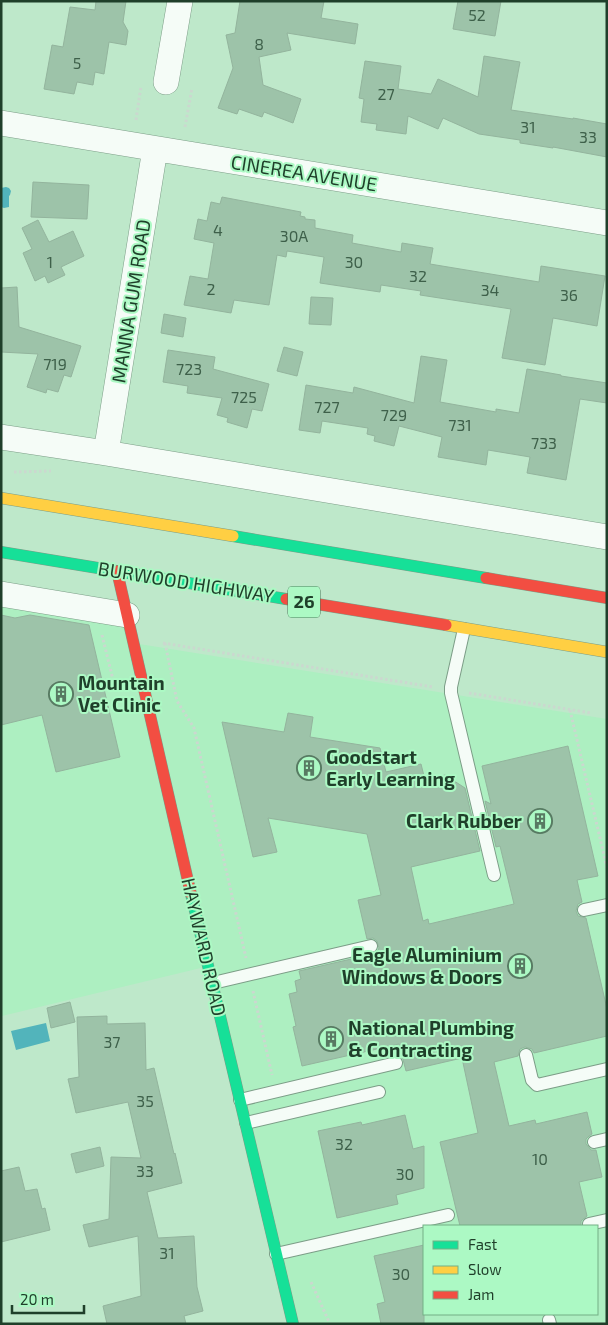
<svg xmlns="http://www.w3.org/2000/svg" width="608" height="1325" font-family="'Exo 2',sans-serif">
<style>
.built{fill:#adefc1;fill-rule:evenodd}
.water{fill:#52b4bb}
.building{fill:#9dc3a9;stroke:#93b49d}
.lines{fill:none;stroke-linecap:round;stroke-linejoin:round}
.lane-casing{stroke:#7c9d87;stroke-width:14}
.street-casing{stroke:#7c9d87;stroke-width:26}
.fast-casing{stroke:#7c9d87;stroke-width:12}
.slow-casing{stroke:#7c9d87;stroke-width:12}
.jam-casing{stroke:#7c9d87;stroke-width:12}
.path{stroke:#cbd8cf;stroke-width:3;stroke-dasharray:2.5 2.5;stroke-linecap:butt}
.lane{stroke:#f5fcf7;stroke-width:12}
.street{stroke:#f5fcf7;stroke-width:25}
.fast{stroke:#16e098;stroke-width:11}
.slow{stroke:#ffcf43;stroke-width:11}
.jam{stroke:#f24e42;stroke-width:11}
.labels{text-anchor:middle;stroke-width:4;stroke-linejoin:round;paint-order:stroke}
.number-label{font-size:16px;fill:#3e604a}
.shield{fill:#acf9c4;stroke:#497758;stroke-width:1}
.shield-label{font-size:18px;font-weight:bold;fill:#1f3f2a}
.street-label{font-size:19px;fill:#1f3f2a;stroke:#acf9c4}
.poi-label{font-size:19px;font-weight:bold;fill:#1f3f2a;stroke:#acf9c4;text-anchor:start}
</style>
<rect width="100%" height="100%" fill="#bee8ca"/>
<!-- built -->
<path class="built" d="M1,594L127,615L133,643L607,719V1324H293L209,966L2,1016L1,1011ZM424,1226H597V1314H424Z"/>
<!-- water -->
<path class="water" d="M6,187L9,188L11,191L10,195L9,196V207L4,208L1,207V188Z
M46,1023L50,1041L16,1050L11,1031Z"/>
<!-- building -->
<path class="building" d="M96,1H126L123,22L128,31L126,45L109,42L104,74L95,72L93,85L77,82L74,94L44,89L52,45L63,47L70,7L95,10Z
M240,1H324L321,18L358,24L355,44L287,33L291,50L259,57L263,85L301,99L293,123L264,112L262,117L239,109L237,114L218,108L233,68L226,35L235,33Z
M458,1H501L495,36L453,29Z
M484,56L520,62L511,110L573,119V118L607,124V157L553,147V148L520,143V140L479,134L443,118L438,129L408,116L406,134L376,130L377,124L361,122L364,99L359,98L365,61L401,66L398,89L431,94L438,79L478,97Z
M33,182L89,185L87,219L31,217Z
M222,197L301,212L300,216L305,217V219L315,220V228L353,235L352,243L401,252L402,243L433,248L430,264L442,266L539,282L541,266L605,276L597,326L553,318L545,365L502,358L511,309L420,295L421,291L381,285L380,292L320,283L324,257L287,251L286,257L277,255L269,305L234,300L231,313L184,305L190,276L208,279L214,243L194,239L198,219L207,221L211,202L220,204Z
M38,220L49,242L73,231L84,256L61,267L65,275L48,283L45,276L35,281L23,253L32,249L22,228Z
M17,287L19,327L81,346L71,377L64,375L58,392L47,389L46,393L27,387L38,354L1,352V288Z
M311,297L333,298L331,325L309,324Z
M164,314L186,318L183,337L161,333Z
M284,347L303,352L297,376L277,371Z
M168,350L215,357L213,369L269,384L262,411L252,409L247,428L227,422L228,418L217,415L222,398L187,393L188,386L163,382Z
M421,356L447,360L440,402L496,412V409L519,413L527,369L561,375V376L607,383V403L580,399L566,480L527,473L530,457L488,450L486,465L438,457L442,437L399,426L394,446L374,441L375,436L367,434L368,428L322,421L320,433L299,430L306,385L353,393L354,387L414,403Z
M1,615L15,618L30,615L89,625L120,757L56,772L42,715L1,725Z
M288,713L313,717L310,737L380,748L386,772L421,764L425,780L445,775L465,788L480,851L411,867L423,921L428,919L429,924L514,904L500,846L496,847L485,801L491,804L482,766L568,746L598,876L577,880L582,902L578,904L576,911L578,916L586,918L607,1009V1036L534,1053L532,1049L525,1047L520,1049L518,1056L494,1062L509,1126L535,1120L536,1124L587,1112L592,1134L589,1136L586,1139V1144L591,1150H596L602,1177L579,1182L587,1216L581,1221V1226H460L440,1142L478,1133L462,1058L406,1071L399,1044L302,1066L293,1027L296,1026L289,994L297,992L295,981L301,979L299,971L373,954L377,952L379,948L377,941L373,938L367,939L358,900L381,895L367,834L268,818L277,852L253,857L222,722L284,732Z
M70,1002L75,1022L51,1028L47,1008Z
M107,1016V1024L145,1023L146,1070L154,1068L174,1154L175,1153L182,1183L147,1192L158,1238L194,1236L197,1287L203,1311L184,1316L186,1324H107L103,1306L141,1296L138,1236L89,1247L83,1225L109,1219L111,1157L141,1158L128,1102L76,1113L68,1079L79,1077L77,1017Z
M405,1115L413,1149L424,1146V1188L396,1195L398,1204L337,1218L318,1131L361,1122L362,1125Z
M100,1147L104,1166L76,1173L71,1154Z
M19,1167L25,1191L37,1189L42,1209L45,1208L50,1230L1,1242V1171Z
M424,1245V1324H381L377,1304L385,1302L374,1256Z"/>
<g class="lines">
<defs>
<path id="lane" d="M464,629L451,687V693L494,875
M584,910L607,905
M213,983L371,946
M526,1055L532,1080L537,1085L607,1069
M240,1100L396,1063
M246,1123L379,1092
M594,1142L607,1139
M589,1224L607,1220
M276,1254L448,1215
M549,1320L550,1324"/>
<path id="street" d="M166,82L180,1
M1,123L607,223
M1,437L106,453L607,537
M106,453L155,149
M1,594L127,615"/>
<path id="fast" d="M233,536L486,578
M1,552L286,599
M191,894L293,1324"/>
<path id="slow" d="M1,498L233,536
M446,625L607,652"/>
<path id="jam" d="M117,571L191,894
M486,578L607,598
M286,599L446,625"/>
</defs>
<!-- lane casing -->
<use href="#lane" class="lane-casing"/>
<!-- street casing -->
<use href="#street" class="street-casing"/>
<!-- fast casing -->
<use href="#fast" class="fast-casing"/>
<!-- slow casing -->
<use href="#slow" class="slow-casing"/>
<!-- jam casing -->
<use href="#jam" class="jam-casing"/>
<!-- path -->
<path class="path" d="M136,120L141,86
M185,127L192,88
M14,472L51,471
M102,635L116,692
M163,643L433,687
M165,643L177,701L194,728L246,958
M469,693L591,713
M570,710L607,868
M253,991L272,1075
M311,1282L330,1324"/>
<!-- lane -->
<use href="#lane" class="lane"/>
<!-- street -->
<use href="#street" class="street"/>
<!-- fast -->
<use href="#fast" class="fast"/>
<!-- slow -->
<use href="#slow" class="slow"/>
<!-- jam -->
<use href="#jam" class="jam"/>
</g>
<!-- icons -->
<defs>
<symbol id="building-ring" viewBox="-11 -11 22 22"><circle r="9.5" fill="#acf9c4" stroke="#577a62" stroke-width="1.5"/><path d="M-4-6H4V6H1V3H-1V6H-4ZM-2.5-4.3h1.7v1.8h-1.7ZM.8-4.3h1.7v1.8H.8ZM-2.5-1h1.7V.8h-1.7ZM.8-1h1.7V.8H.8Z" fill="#577a62"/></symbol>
</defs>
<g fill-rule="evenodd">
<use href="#building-ring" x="47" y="680" width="28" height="28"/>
<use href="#building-ring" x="295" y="754" width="28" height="28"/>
<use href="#building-ring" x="526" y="807" width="28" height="28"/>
<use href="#building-ring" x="506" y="952" width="28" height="28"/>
<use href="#building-ring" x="317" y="1025" width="28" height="28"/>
</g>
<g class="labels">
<!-- number labels -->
<g class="number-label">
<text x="477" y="21">52</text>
<text x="259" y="50">8</text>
<text x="77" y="69">5</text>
<text x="386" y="100">27</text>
<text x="528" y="133">31</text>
<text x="588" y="143">33</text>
<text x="218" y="236">4</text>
<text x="294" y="242">30A</text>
<text x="50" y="268">1</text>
<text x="354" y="268">30</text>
<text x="418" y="282">32</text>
<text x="211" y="295">2</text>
<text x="490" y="296">34</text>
<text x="569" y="301">36</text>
<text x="55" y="370">719</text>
<text x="189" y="375">723</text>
<text x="244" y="403">725</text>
<text x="327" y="413">727</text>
<text x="394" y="421">729</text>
<text x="460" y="431">731</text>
<text x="544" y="449">733</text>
<text x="112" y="1048">37</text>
<text x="145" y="1107">35</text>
<text x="344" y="1150">32</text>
<text x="540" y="1165">10</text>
<text x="145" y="1177">33</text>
<text x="405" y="1180">30</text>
<text x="167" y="1259">31</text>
<text x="401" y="1280">30</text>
</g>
<!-- shield labels -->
<rect class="shield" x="288" y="586.5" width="32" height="31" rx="4"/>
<g class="shield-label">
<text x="304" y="608">26</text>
</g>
<!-- street labels -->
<g class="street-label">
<text transform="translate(304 173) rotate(9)" y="7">CINEREA AVENUE</text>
<text transform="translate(131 301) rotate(-81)" y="7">MANNA GUM ROAD</text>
<text transform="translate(186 582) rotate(9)" y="7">BURWOOD HIGHWAY</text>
<text transform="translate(204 947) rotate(77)" y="7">HAYWARD ROAD</text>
</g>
<!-- poi labels -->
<g class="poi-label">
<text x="78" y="690">Mountain<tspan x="78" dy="22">Vet Clinic</tspan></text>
<text x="326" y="764">Goodstart<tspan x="326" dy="22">Early Learning</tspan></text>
<text x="522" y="828" text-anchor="end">Clark Rubber</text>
<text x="502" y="962" text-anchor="end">Eagle Aluminium<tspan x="502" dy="22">Windows &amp; Doors</tspan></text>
<text x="348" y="1035">National Plumbing<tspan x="348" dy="22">&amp; Contracting</tspan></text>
</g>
</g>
<!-- border -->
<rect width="608" height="1325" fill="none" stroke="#1f3f2a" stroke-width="5"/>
<!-- legend -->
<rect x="423" y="1225" width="175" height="90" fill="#acf9c4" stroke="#74af86"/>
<rect x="433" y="1241" width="25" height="8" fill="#16e098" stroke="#74af86"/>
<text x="468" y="1250" font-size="15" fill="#1f3f2a">Fast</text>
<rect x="433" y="1266" width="25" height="8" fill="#ffcf43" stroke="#74af86"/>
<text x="468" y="1275" font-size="15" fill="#1f3f2a">Slow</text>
<rect x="433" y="1291" width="25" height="8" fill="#f24e42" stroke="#74af86"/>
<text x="468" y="1300" font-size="15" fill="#1f3f2a">Jam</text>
<!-- scale -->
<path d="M12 1305v8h72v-8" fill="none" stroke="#1f3f2a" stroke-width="2.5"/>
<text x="20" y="1305" font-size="15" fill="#1f3f2a" stroke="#acf9c4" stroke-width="4" paint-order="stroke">20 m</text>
</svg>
